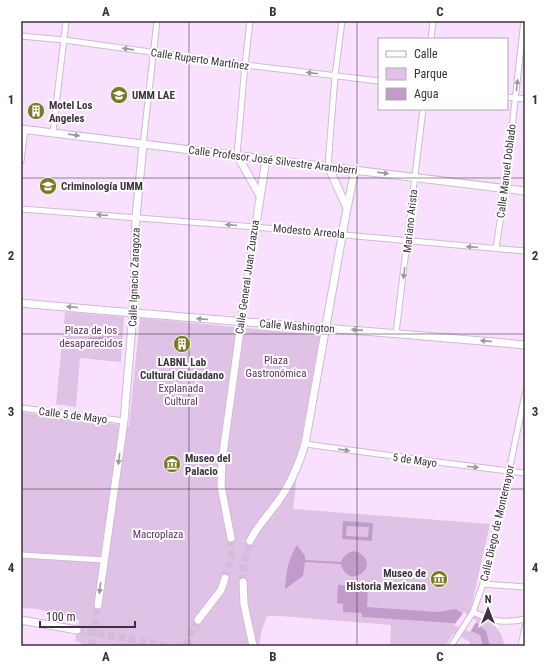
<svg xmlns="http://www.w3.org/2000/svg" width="546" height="667" font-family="'Roboto Condensed',sans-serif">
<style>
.green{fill:#e0c2e7}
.water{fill:#c19cca;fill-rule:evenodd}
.pier{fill:#f9e0ff}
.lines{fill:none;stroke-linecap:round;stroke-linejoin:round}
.secondary-tunnel{stroke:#d3bdd8;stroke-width:7;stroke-dasharray:7 3.5;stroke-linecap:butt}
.street-casing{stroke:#d1b9d6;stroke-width:7}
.secondary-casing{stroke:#d1b9d6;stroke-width:9}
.street{stroke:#fff;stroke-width:5}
.secondary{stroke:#fff;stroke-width:7}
.oneway{fill:#9d989e}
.grid{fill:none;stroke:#3b323d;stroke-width:1;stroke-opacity:0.55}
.labels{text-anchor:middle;stroke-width:4;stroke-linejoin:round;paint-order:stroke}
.street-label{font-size:11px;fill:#3b323d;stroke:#fff}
.poi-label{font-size:11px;font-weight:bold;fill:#3b323d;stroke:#fff;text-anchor:start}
.park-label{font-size:11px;fill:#5f306a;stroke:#fff}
.neatline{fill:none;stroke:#3b323d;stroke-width:1.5}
.grid-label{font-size:13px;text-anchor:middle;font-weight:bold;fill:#3b323d}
</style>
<rect width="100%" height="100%" fill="#f9e0ff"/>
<!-- green -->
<path class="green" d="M65,312L124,317L121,362L80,358L76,407L56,404Z
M140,318L320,335L301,441L293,509L490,524L472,604L470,607C478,614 495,623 499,631C502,635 503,641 505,646H470V642L454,633L445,646H390L391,625L279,616H270L268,617L267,616L262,629L259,646H81V643L75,641L79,620L37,609L21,608V412L129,426Z"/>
<!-- water -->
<path class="water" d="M112,336L111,349L87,347L88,338Z
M343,521L373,523L372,541L342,539ZM347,526L369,527L368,537L346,536Z
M297,545L305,556V560L341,562C344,554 353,547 361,554C380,567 348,591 341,564L305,562L303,576L285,589C286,572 288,559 297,545Z
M338,585L368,587L367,607L437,612L456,609L477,623L486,631L490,646H483L480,635L453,623L362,617V613L343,612V604L337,603Z"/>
<!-- pier -->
<path class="pier" d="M464,612L477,621L470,632L454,625Z"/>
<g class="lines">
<!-- secondary-tunnel -->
<path class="secondary-tunnel" d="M225,578L231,556V538
M243,582L244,564L250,541
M77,630L169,646
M91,646L98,605
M186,646L190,635L198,620"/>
<defs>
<path id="street" d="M21,36L64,40L245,65L379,81
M431,39L433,21
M507,97L525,99
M53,132L66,21
M143,145L157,21
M237,155L245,65L250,21
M21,161L25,129
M328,166L335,76L342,21
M21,209L255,227L525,251
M496,248L505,189L524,21
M396,333L423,109
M21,408L124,421
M305,444L445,463L525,473
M21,555L104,560
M483,584L525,587
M473,612C493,621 503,624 525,619
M451,646L473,612L483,584L509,471L525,394
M521,646L525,627"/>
<path id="secondary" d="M21,129L525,191
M237,155L260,196
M328,166L347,208
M21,303C189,319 357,329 525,345
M231,538L221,486L222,461L242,315L266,159
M250,541C256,528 265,519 273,508C288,490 298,467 305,444L347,208L355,170
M243,582L244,604L253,646
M98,605L124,421L133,313L136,217L143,145
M21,620L77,630
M198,620L221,590L225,578"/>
</defs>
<!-- street casing -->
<use href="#street" class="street-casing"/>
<!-- secondary casing -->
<use href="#secondary" class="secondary-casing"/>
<!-- street -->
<use href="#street" class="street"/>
<!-- secondary -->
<use href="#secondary" class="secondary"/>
</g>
<!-- one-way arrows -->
<defs><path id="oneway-solid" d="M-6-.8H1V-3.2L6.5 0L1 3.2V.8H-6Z"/></defs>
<g class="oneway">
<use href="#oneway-solid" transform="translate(128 49) rotate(-172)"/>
<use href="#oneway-solid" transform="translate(312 73) rotate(-173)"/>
<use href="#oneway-solid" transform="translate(517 85) rotate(-84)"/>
<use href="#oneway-solid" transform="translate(74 135) rotate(8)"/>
<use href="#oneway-solid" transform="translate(383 173) rotate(7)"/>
<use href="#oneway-solid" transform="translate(102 215) rotate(-176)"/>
<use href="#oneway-solid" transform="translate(231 225) rotate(-175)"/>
<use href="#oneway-solid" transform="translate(472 247) rotate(-175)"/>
<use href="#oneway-solid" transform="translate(404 273) rotate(97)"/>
<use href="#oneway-solid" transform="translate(72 307) rotate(-175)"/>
<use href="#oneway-solid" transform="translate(202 319) rotate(-175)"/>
<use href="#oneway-solid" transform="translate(357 330) rotate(-176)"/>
<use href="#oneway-solid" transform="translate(486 341) rotate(-175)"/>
<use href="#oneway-solid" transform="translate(344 450) rotate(8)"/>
<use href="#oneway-solid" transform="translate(119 459) rotate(98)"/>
<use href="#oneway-solid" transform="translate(473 467) rotate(7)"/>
<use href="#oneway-solid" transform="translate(100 588) rotate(98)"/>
</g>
<!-- grid -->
<path class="grid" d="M189,21V646M357,21V646M21,178H525M21,334H525M21,489H525"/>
<!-- icons -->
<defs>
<symbol id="university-disc" viewBox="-11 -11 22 22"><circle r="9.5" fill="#797a22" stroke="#fff"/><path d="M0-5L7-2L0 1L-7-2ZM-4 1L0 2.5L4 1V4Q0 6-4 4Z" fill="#fff"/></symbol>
<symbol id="building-disc" viewBox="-11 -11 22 22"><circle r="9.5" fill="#797a22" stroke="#fff"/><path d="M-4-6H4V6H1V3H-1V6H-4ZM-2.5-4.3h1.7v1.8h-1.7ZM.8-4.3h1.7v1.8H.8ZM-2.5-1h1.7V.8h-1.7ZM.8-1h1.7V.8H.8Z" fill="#fff"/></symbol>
<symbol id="museum-disc" viewBox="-11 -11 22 22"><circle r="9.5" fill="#797a22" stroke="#fff"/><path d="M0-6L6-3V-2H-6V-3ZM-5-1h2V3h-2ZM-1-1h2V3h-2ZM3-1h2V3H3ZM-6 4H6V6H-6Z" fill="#fff"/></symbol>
</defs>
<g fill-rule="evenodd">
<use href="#university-disc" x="109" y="85" width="20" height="20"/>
<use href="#building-disc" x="26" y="101" width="20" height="20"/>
<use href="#university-disc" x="38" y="176" width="20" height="20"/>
<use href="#building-disc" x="172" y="334" width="20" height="20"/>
<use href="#museum-disc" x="162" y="454" width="20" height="20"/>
<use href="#museum-disc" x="429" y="569" width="20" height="20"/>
</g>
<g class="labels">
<!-- street labels -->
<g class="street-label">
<text transform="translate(200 59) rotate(8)" y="4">Calle Ruperto Martínez</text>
<text transform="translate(273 160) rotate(7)" y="4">Calle Profesor José Silvestre Aramberri</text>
<text transform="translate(506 171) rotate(-83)" y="4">Calle Manuel Doblado</text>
<text transform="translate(410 221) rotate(-84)" y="4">Mariano Arista</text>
<text transform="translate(309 231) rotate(5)" y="4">Modesto Arreola</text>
<text transform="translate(134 277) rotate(-88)" y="4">Calle Ignacio Zaragoza</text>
<text transform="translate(247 277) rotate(-82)" y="4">Calle General Juan Zuazua</text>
<text transform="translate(297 326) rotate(4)" y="4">Calle Washington</text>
<text transform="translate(73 415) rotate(7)" y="4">Calle 5 de Mayo</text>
<text transform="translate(415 460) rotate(8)" y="4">5 de Mayo</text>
<text transform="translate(497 523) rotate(-77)" y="4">Calle Diego de Montemayor</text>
</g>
<!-- poi labels -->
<g class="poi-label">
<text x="132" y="99">UMM LAE</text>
<text x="49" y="109">Motel Los<tspan x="49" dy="13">Angeles</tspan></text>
<text x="61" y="190">Criminología UMM</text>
<text x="182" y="366" text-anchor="middle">LABNL Lab<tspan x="182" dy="13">Cultural Ciudadano</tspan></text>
<text x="185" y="462">Museo del<tspan x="185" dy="13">Palacio</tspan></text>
<text x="426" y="577" text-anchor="end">Museo de<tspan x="426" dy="13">Historia Mexicana</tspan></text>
</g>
<!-- park labels -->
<g class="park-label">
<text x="91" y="334">Plaza de los<tspan x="91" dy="13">desaparecidos</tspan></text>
<text x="276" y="364">Plaza<tspan x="276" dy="13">Gastronómica</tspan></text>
<text x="181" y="392">Explanada<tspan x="181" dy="13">Cultural</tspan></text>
<text x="158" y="538">Macroplaza</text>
</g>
</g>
<!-- border -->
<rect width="546" height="667" fill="none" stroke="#ffffff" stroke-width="44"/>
<!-- legend -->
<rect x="378" y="38" width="130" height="72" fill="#ffffff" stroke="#b1adb1"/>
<rect x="386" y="51" width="20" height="6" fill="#ffffff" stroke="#b1adb1"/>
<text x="414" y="58" font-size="12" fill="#3b323d">Calle</text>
<rect x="386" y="68" width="20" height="12" fill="#e0c2e7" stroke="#b1adb1"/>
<text x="414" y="78" font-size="12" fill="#3b323d">Parque</text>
<rect x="386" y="88" width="20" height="12" fill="#c19cca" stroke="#b1adb1"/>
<text x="414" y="98" font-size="12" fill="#3b323d">Agua</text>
<!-- north arrow -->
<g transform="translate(488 609)" stroke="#ffffff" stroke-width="3" paint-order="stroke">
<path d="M0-3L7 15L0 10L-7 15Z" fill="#3b323d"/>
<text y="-6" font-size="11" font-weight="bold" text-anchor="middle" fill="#3b323d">N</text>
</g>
<!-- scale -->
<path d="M40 621v6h95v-6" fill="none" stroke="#3b323d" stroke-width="2"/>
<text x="46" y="621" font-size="12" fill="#3b323d" stroke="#ffffff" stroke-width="3" paint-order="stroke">100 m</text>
<rect x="22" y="22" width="502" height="623" class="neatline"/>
<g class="grid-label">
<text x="106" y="16">A</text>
<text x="273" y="16">B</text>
<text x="440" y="16">C</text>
<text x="11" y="104">1</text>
<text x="535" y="104">1</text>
<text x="11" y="260">2</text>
<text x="535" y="260">2</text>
<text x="11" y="416">3</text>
<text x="535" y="416">3</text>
<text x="11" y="572">4</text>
<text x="535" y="572">4</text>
<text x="106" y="661">A</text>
<text x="273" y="661">B</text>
<text x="440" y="661">C</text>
</g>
</svg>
